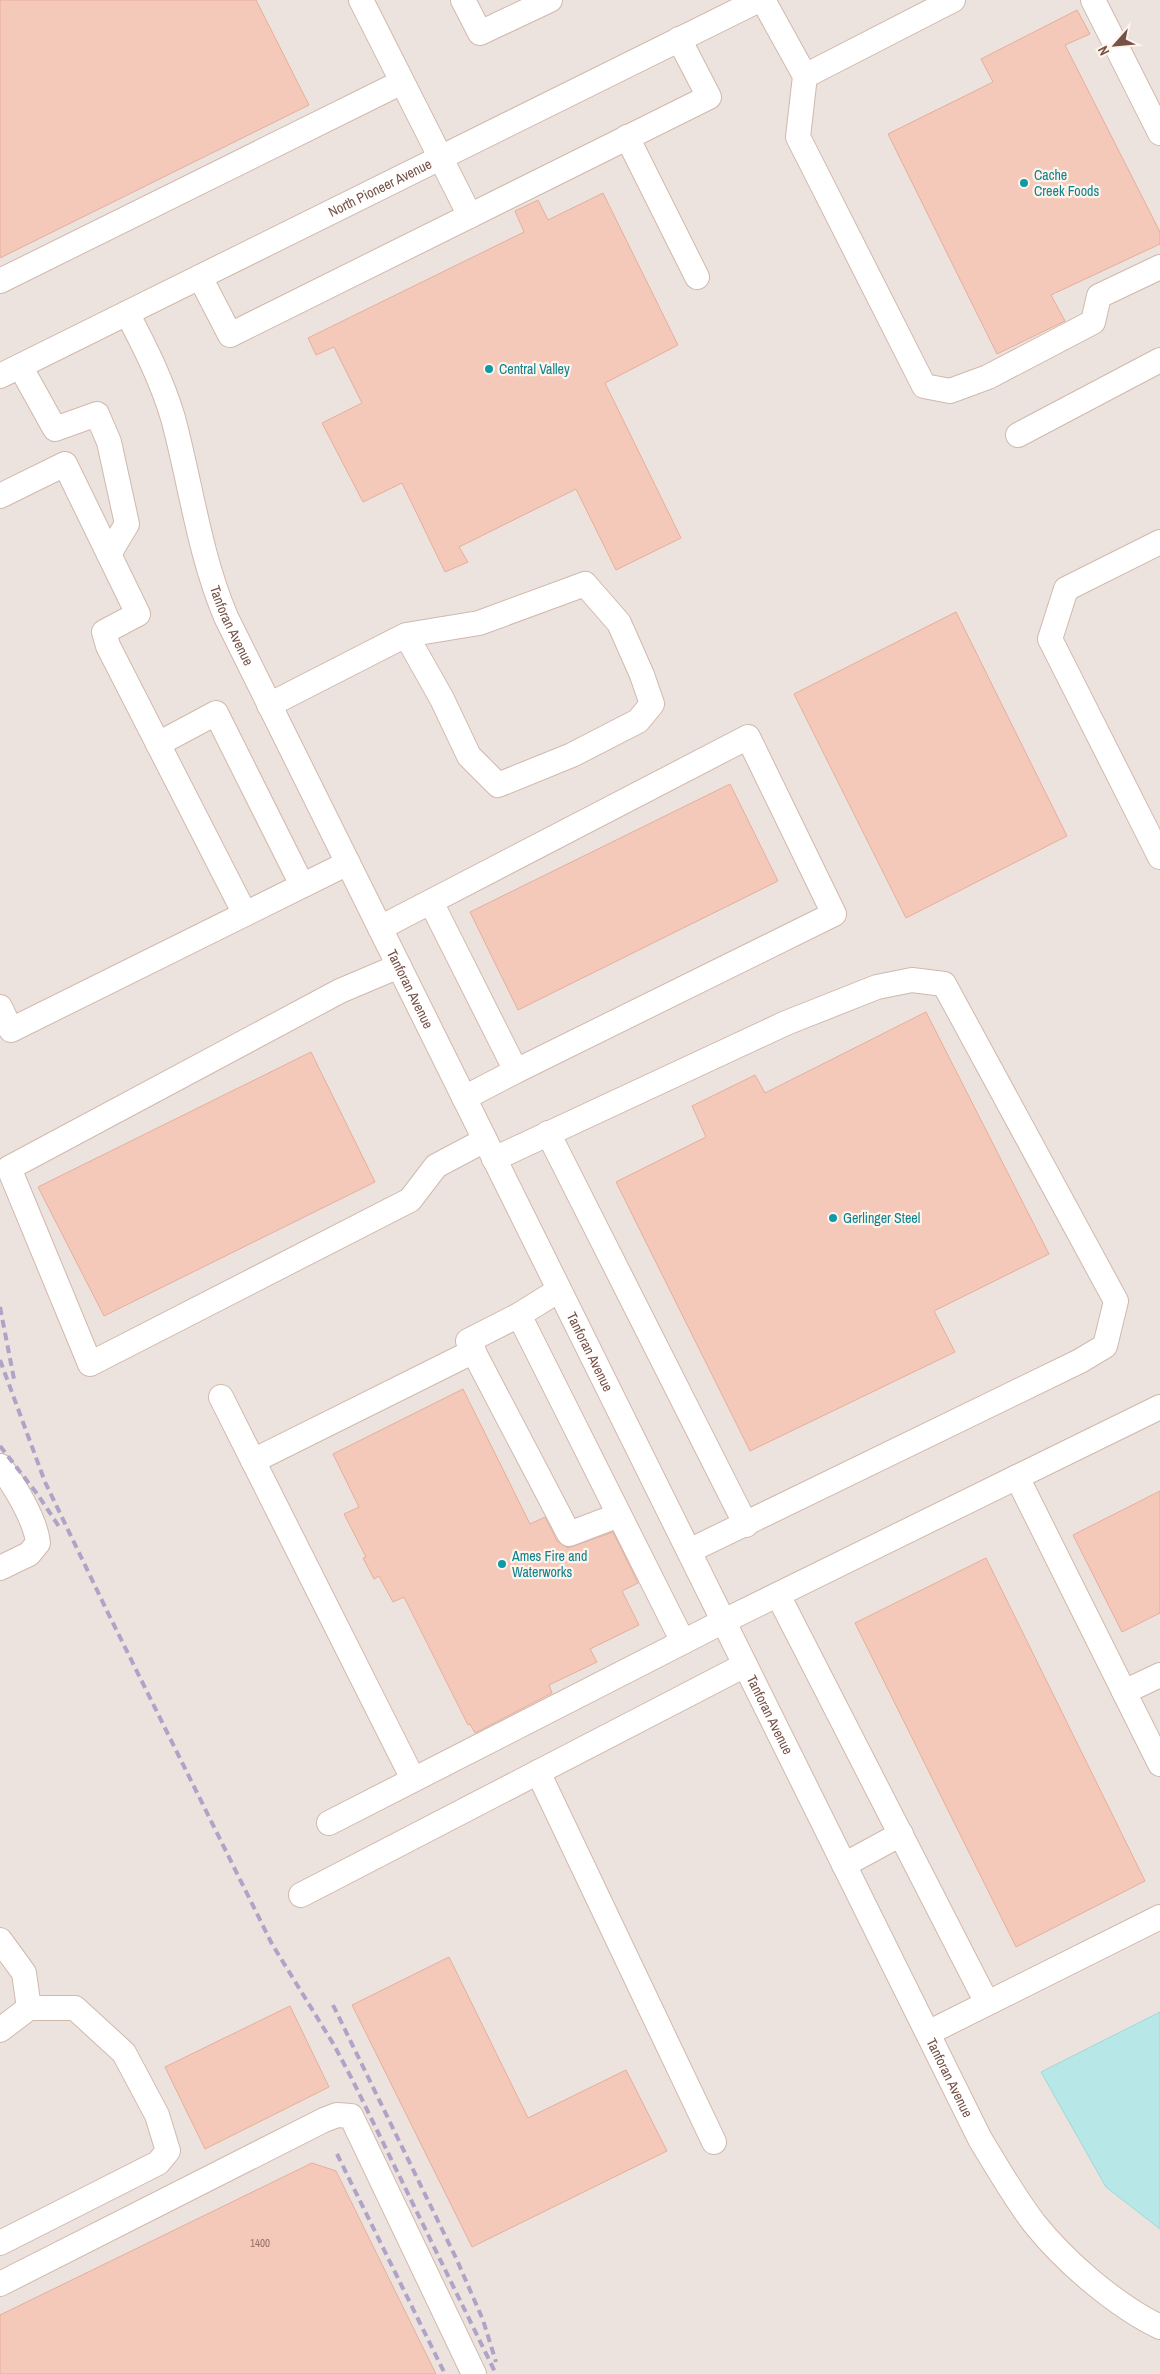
<svg xmlns="http://www.w3.org/2000/svg" width="1160" height="2374" font-family="'Archivo Narrow',sans-serif">
<style>
.industrial{fill:#ece3de}
.water{fill:#b7e7e7;stroke:#9dd9da}
.building{fill:#f4c9ba;stroke:#e7ad9a}
.lines{fill:none;stroke-linecap:round;stroke-linejoin:round}
.minor-casing{stroke:#d1b8ac;stroke-width:26}
.minor{stroke:#fff;stroke-width:24}
.rail{stroke:#b1a2c7;stroke-width:4;stroke-dasharray:8 5;stroke-linecap:butt}
.culture-dot{fill:#0f9aa8;stroke:#fff4eb;stroke-width:2}
.labels{text-anchor:middle;stroke-width:4.5;stroke-linejoin:round;paint-order:stroke}
.number-label{font-size:11px;fill:#967064}
.culture-label{font-size:14px;fill:#0d838f;stroke:#fff4eb;text-anchor:start}
.street-label{font-size:14px;fill:#765248;stroke:#fff4eb}
</style>
<rect width="100%" height="100%" fill="#fdf0e3"/>
<!-- industrial -->
<path class="industrial" d="M0,0H1160V2374H0Z"/>
<!-- water -->
<path class="water" d="M1160,2012V2229L1106,2187L1041,2072Z"/>
<!-- building -->
<path class="building" d="M0,0H256L309,105L0,258Z
M1077,10L1090,34L1065,45L1160,232V244L1051,295L1065,321L997,354L888,134L993,82L981,59Z
M603,193L678,345L605,383L681,538L616,570L576,489L459,547L468,562L445,572L402,483L363,502L322,423L362,403L334,347L316,355L308,338L524,232L515,211L538,200L548,220Z
M956,612L1067,836L906,918L794,694Z
M730,784L778,881L518,1010L470,912Z
M926,1012L1049,1254L934,1311L955,1352L750,1451L616,1182L706,1137L692,1106L755,1075L765,1093Z
M311,1052L375,1182L104,1316L38,1187Z
M463,1389L530,1524L545,1517L557,1541L568,1548L613,1532L638,1583L622,1591L639,1625L590,1649L597,1662L549,1685L552,1693L475,1733L470,1724L468,1725L404,1597L393,1602L379,1576L374,1579L363,1558L366,1557L344,1514L359,1507L333,1454Z
M1160,1491V1613L1122,1632L1073,1535Z
M986,1558L1145,1881L1016,1947L855,1623Z
M449,1957L528,2118L626,2070L667,2151L472,2247L352,2005Z
M290,2006L329,2087L205,2149L165,2067Z
M312,2163L336,2171L436,2374H0V2315Z"/>
<g class="lines">
<defs>
<g id="minor">
<path d="M361,0L470,216"/>
<path d="M463,0L480,33L550,0"/>
<path d="M763,0L805,76L798,137L924,386L950,391L988,377L1093,322L1099,296L1160,267"/>
<path d="M1093,0L1160,133"/>
<path d="M805,76L953,0"/>
<path d="M627,137L697,277"/>
<path d="M200,277L230,335L709,97L679,39"/>
<path d="M0,281L402,82"/>
<path id="s1" d="M127,313C145,347 162,381 173,418C191,485 199,553 226,617L980,2139C997,2167 1014,2197 1034,2223C1064,2261 1116,2306 1160,2327"/>
<path d="M20,366L55,429L97,414L109,442L127,524L109,554"/>
<path id="s2" d="M0,376L759,0"/>
<path d="M1018,435L1160,360"/>
<path d="M0,496L65,464L138,614L104,632L108,646L245,914"/>
<path d="M1160,542L1066,589L1050,639L1160,857"/>
<path d="M269,705L406,635L479,623L585,584L619,623L642,675L652,704L638,721L572,755L498,785L469,756L442,699L406,635"/>
<path d="M158,744L216,713L302,885"/>
<path d="M380,928L748,737L834,914L516,1071L431,902"/>
<path d="M399,966L340,991L9,1168L90,1364L410,1200L436,1166L485,1140"/>
<path d="M0,1007L11,1030L348,863"/>
<path d="M464,1098L516,1071"/>
<path d="M548,1133L746,1525"/>
<path d="M494,1159L786,1023L877,987L912,980L944,984L1116,1301L1105,1346L1080,1361L689,1551"/>
<path d="M559,1290L519,1315L468,1341L569,1534L619,1515"/>
<path d="M519,1315L683,1642"/>
<path d="M221,1397L413,1779"/>
<path d="M253,1461L474,1351"/>
<path d="M0,1466C14,1484 36,1521 38,1543L29,1554L0,1568"/>
<path d="M1017,1477L1160,1407"/>
<path d="M778,1595L987,2003"/>
<path d="M1124,1692L1160,1675"/>
<path d="M538,1772L714,2142"/>
<path d="M329,1823L724,1621L1017,1477L1160,1764"/>
<path d="M844,1865L901,1834"/>
<path d="M301,1895L745,1665"/>
<path d="M0,1940L24,1973L29,2008L0,2030"/>
<path d="M928,2033L1160,1917"/>
<path d="M0,2243L158,2163L168,2151L157,2115L124,2053L75,2008H29"/>
<path d="M0,2284L324,2120L337,2115L351,2116L474,2374"/>
</g>
</defs>
<!-- minor casing -->
<use href="#minor" class="minor-casing"/>
<!-- minor -->
<use href="#minor" class="minor"/>
<!-- rail -->
<path class="rail" d="M0,1307L14,1379
M0,1360L45,1482L108,1613L272,1944L334,2045L353,2081L496,2374
M0,1446L38,1495L60,1528
M333,2005L456,2258L483,2320L496,2362
M337,2154L445,2374"/>
</g>
<!-- markers -->
<g class="culture-dot">
<circle cx="1024" cy="183" r="5"/>
<circle cx="489" cy="369" r="5"/>
<circle cx="833" cy="1218" r="5"/>
<circle cx="502" cy="1564" r="5"/>
</g>
<g class="labels">
<!-- number labels -->
<g class="number-label">
<text x="260" y="2247">1400</text>
</g>
<!-- culture labels -->
<g class="culture-label">
<text x="1034" y="180">Cache<tspan x="1034" dy="16">Creek Foods</tspan></text>
<text x="499" y="374">Central Valley</text>
<text x="843" y="1223">Gerlinger Steel</text>
<text x="512" y="1561">Ames Fire and<tspan x="512" dy="16">Waterworks</tspan></text>
</g>
<!-- street labels -->
<g class="street-label">
<text dy="5" stroke="none"><textPath href="#s2" startOffset="424">North Pioneer Avenue</textPath></text>
<text dy="5" stroke="none"><textPath href="#s1" startOffset="331">Tanforan Avenue</textPath></text>
<text dy="5" stroke="none"><textPath href="#s1" startOffset="736">Tanforan Avenue</textPath></text>
<text dy="5" stroke="none"><textPath href="#s1" startOffset="1141">Tanforan Avenue</textPath></text>
<text dy="5" stroke="none"><textPath href="#s1" startOffset="1546">Tanforan Avenue</textPath></text>
<text dy="5" stroke="none"><textPath href="#s1" startOffset="1951">Tanforan Avenue</textPath></text>
</g>
</g>
<!-- north arrow -->
<g transform="translate(1115 45) rotate(243)" stroke="#fff4eb" stroke-width="4" paint-order="stroke">
<path d="M0-4L9 19L0 12L-9 19Z" fill="#765248"/>
<text y="-8" font-size="14" font-weight="bold" text-anchor="middle" fill="#765248">N</text>
</g>
</svg>
